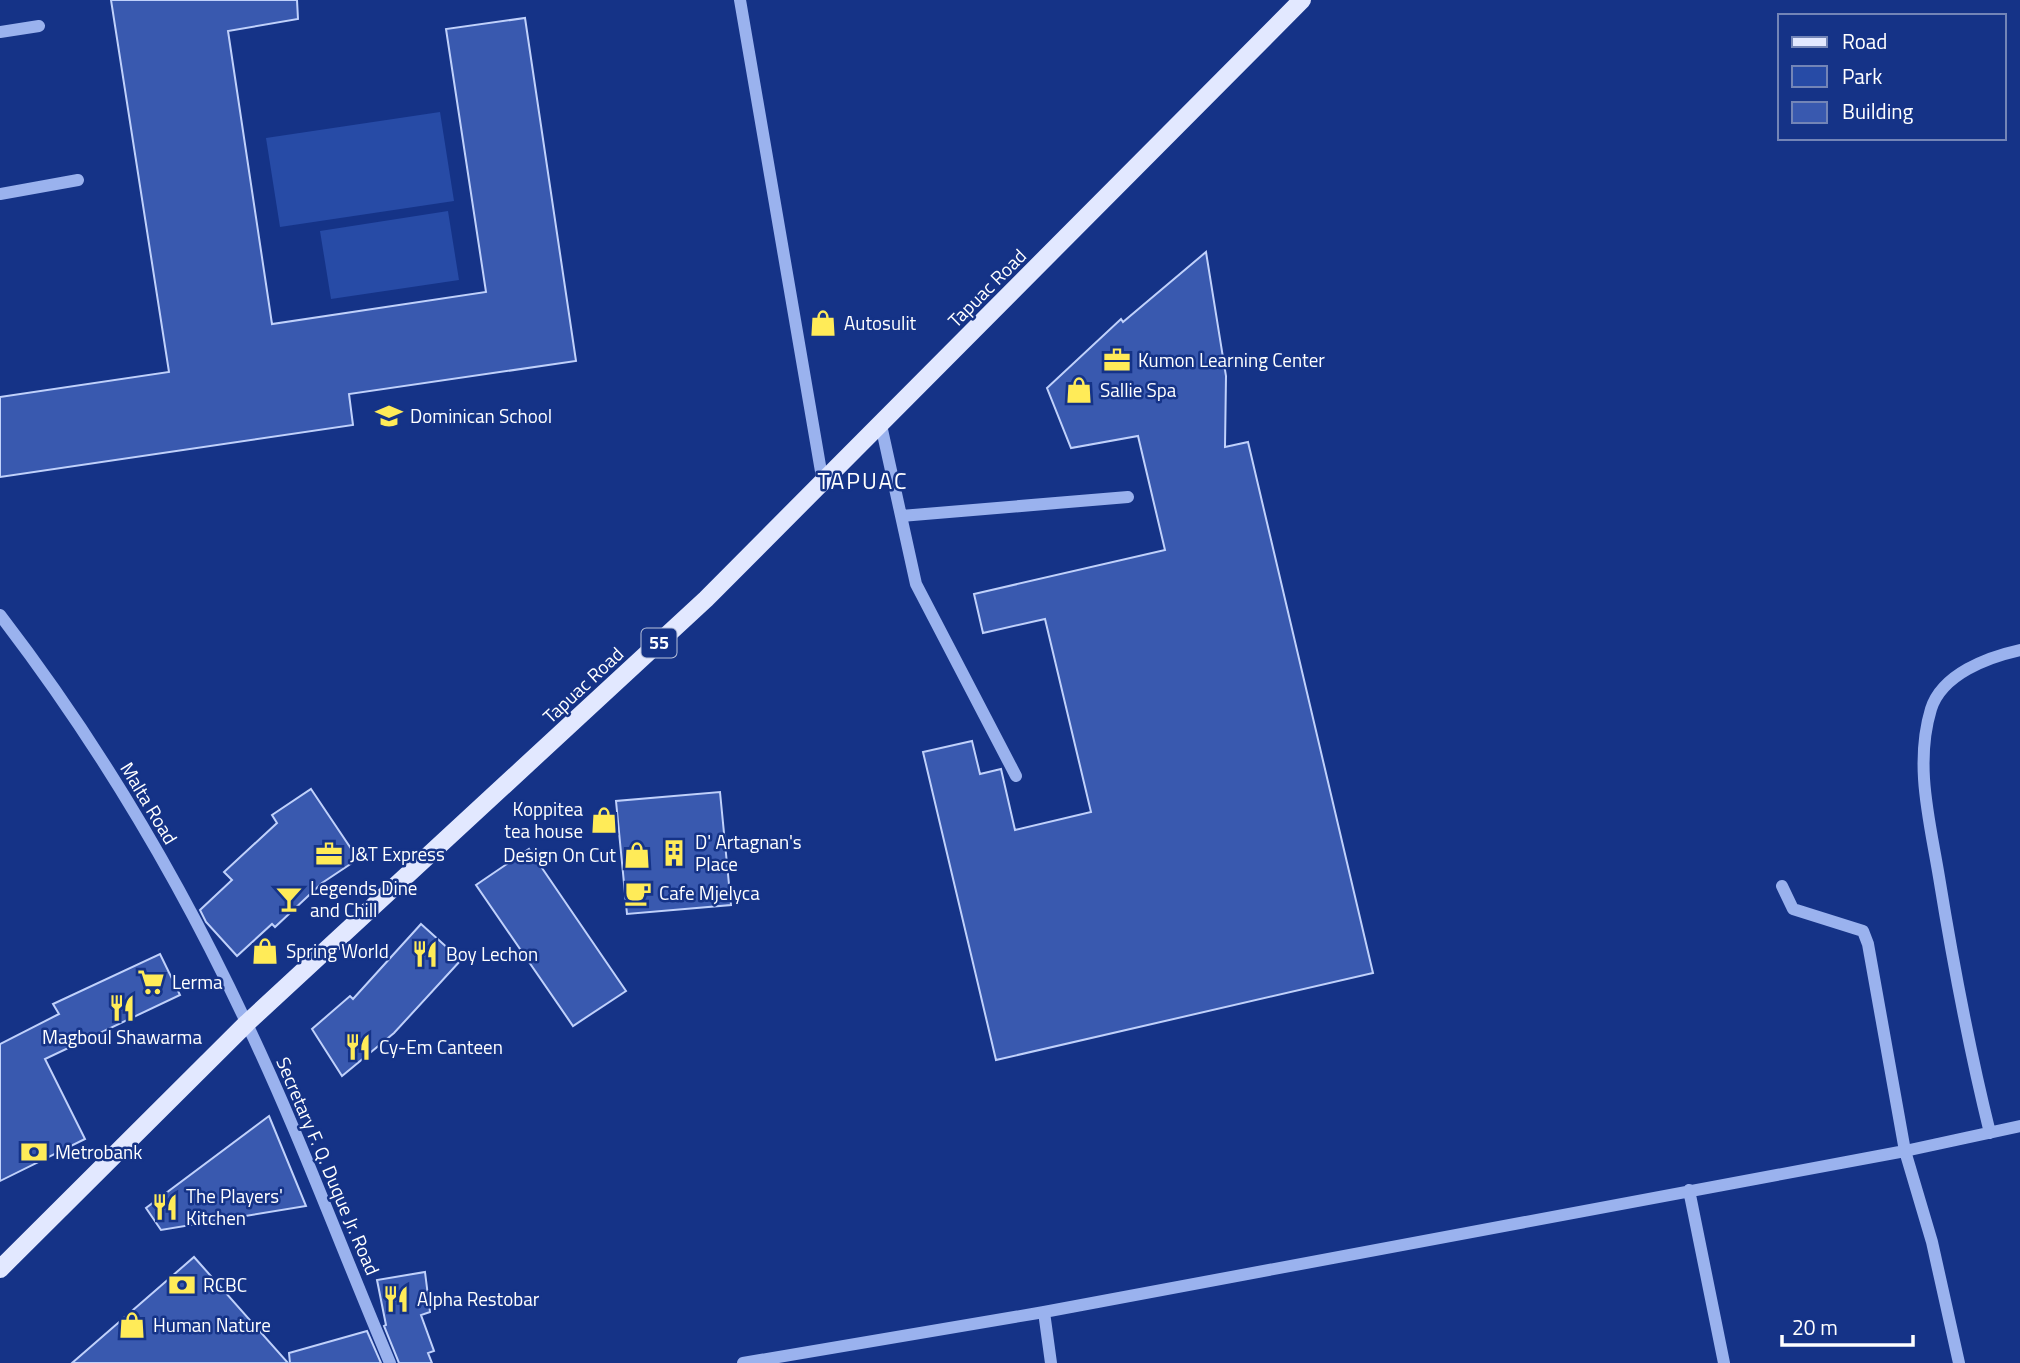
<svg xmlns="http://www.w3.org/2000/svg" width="2020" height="1363" font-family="'Titillium Web',sans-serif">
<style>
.green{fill:#274ba6}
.building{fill:#3959af;stroke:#c0d1fb;stroke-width:2}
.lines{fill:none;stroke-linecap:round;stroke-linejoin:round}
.minor{stroke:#9ab2ee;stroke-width:12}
.major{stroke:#e2e8ff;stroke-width:18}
.labels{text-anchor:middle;stroke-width:5;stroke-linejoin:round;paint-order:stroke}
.shield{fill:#153387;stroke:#b9c2db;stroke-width:2}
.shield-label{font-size:18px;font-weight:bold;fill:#fff}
.street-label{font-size:19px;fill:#fff;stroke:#153387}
.poi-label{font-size:19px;fill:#fff;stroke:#153387;text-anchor:start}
.quarter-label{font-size:23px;letter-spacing:2px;fill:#fff;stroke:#153387}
</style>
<rect width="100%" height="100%" fill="#153387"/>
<!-- green -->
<path class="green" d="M440,112L454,201L280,227L266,138Z
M448,211L459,280L331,299L320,231Z"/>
<!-- building -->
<path class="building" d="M111,0H297L298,19L228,31L272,324L486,292L446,29L525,18L576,361L349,394L353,425L0,477V397L169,372Z
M1206,252L1226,376L1225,447L1248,442L1373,973L996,1060L923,752L972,741L980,774L1001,769L1015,830L1091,812L1045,619L983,633L974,594L1165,550L1138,436L1071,448L1047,388L1121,319L1123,322Z
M311,789L358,859L322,883L275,927L272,924L237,956L206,922L200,910L232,880L224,872L277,823L272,815Z
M720,792L731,905L627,914L616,801Z
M529,849L626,991L573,1026L476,885Z
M421,924L461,960L394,1033L342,1076L312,1029L350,996L353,999Z
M160,954L180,995L45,1059L85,1139L0,1181V1044L59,1014L53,1004Z
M269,1116L306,1206L161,1230L146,1208Z
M194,1257L288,1363H72Z
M425,1272L430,1312L421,1315L434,1351L428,1353L432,1363H399L384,1326L386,1325L377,1280Z
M367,1331L381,1363H290L289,1353Z"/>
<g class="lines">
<!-- minor -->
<path class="minor" d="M740,0L823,483
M0,32L39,26
M0,194L78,180
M881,425L916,584L1016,776
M901,516L1128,497
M0,615C96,740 179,879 246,1022C299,1133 342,1250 390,1363
M1782,886L1793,909L1863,931L1868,944L1905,1151L1932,1242L1959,1363
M1990,1133C1969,1048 1953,963 1939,877C1930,822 1914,765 1931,709C1942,674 1988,657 2020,650
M1689,1190L1724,1363
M1044,1312L1051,1363
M743,1363L1044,1312L1905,1151L2020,1126"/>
<!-- major -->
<path class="major" d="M0,1269L247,1023L706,599L1302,0"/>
</g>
<!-- icons -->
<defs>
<symbol id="shop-bare" viewBox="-9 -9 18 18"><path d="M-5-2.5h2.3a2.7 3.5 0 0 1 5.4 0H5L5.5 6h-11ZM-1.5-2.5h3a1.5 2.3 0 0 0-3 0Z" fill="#ffeb58" stroke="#153387" stroke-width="2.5" paint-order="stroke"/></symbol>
<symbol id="office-bare" viewBox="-9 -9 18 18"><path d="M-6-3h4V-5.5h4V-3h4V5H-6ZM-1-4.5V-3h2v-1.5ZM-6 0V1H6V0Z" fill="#ffeb58" stroke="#153387" stroke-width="2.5" paint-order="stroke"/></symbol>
<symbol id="school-bare" viewBox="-9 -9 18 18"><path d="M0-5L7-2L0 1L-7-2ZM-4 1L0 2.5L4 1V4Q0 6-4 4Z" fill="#ffeb58" stroke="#153387" stroke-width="2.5" paint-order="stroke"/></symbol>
<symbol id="building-bare" viewBox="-9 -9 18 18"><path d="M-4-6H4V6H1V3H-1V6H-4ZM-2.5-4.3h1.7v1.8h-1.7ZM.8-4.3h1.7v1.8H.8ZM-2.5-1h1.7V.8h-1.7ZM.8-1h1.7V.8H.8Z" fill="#ffeb58" stroke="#153387" stroke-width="2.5" paint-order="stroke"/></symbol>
<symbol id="cafe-bare" viewBox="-9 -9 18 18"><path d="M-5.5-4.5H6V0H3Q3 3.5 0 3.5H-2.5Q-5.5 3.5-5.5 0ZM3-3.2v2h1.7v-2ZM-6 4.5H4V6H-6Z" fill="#ffeb58" stroke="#153387" stroke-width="2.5" paint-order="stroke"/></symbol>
<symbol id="bar-bare" viewBox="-9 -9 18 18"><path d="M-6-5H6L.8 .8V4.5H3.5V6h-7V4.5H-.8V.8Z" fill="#ffeb58" stroke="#153387" stroke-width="2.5" paint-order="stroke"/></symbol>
<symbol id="restaurant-bare" viewBox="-9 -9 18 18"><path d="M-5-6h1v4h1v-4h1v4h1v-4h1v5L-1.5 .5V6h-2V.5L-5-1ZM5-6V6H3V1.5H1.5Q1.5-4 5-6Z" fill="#ffeb58" stroke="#153387" stroke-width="2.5" paint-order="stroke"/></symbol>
<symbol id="supermarket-bare" viewBox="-9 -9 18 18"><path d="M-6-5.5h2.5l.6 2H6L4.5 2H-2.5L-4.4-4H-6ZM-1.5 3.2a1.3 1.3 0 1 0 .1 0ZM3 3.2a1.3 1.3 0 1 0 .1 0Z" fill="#ffeb58" stroke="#153387" stroke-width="2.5" paint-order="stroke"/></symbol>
<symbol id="bank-bare" viewBox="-9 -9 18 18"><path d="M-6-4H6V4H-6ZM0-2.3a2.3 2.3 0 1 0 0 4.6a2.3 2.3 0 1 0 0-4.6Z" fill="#ffeb58" stroke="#153387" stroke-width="2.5" paint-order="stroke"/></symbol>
</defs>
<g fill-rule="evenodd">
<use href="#shop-bare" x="804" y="304" width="38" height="38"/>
<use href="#office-bare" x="1098" y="341" width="38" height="38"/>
<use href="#shop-bare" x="1060" y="371" width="38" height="38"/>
<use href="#school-bare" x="370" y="397" width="38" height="38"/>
<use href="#shop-bare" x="585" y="801" width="38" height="38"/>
<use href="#building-bare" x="655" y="834" width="38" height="38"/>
<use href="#office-bare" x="310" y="835" width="38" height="38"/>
<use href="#shop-bare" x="618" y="836" width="38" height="38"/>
<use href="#cafe-bare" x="619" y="874" width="38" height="38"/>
<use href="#bar-bare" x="270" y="880" width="38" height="38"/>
<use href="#shop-bare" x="246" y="932" width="38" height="38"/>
<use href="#restaurant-bare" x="406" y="935" width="38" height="38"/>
<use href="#supermarket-bare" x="132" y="963" width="38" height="38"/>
<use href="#restaurant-bare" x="103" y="989" width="38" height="38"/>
<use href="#restaurant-bare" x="339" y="1028" width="38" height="38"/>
<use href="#bank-bare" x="15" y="1133" width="38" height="38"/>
<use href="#restaurant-bare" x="146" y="1188" width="38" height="38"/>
<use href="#bank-bare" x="163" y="1266" width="38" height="38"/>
<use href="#restaurant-bare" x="377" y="1280" width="38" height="38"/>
<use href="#shop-bare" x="113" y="1306" width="38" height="38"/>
</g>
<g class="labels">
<!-- shield labels -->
<rect class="shield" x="641.5" y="628.5" width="35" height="29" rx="5"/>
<g class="shield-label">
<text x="659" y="649">55</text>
</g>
<!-- street labels -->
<g class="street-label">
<text transform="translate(987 288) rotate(-45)" y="7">Tapuac Road</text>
<text transform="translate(583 685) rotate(-43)" y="7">Tapuac Road</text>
<text transform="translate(149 803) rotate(59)" y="7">Malta Road</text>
<text transform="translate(328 1166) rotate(67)" y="7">Secretary F. Q. Duque Jr. Road</text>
</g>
<!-- poi labels -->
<g class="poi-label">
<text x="844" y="330">Autosulit</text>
<text x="1138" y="367">Kumon Learning Center</text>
<text x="1100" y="397">Sallie Spa</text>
<text x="410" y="423">Dominican School</text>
<text x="583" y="816" text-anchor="end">Koppitea<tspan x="583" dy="22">tea house</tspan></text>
<text x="695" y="849">D' Artagnan's<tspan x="695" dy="22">Place</tspan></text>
<text x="350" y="861">J&amp;T Express</text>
<text x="616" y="862" text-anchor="end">Design On Cut</text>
<text x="310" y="895">Legends Dine<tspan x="310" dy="22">and Chill</tspan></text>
<text x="659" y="900">Cafe Mjelyca</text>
<text x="286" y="958">Spring World</text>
<text x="446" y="961">Boy Lechon</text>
<text x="172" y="989">Lerma</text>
<text x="122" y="1044" text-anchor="middle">Magboul Shawarma</text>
<text x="379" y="1054">Cy-Em Canteen</text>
<text x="55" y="1159">Metrobank</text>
<text x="186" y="1203">The Players'<tspan x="186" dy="22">Kitchen</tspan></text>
<text x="203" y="1292">RCBC</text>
<text x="417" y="1306">Alpha Restobar</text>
<text x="153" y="1332">Human Nature</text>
</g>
<!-- quarter labels -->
<g class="quarter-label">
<text x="863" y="489">TAPUAC</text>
</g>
</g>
<!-- legend -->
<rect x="1778" y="14" width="228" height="126" fill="#153387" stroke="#7385b7" stroke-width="2"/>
<rect x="1792" y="37" width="35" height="10" fill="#e2e8ff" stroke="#7385b7" stroke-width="2"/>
<text x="1842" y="49" font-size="21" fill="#ffffff">Road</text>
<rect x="1792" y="66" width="35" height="21" fill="#274ba6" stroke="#7385b7" stroke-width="2"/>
<text x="1842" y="84" font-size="21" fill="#ffffff">Park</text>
<rect x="1792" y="102" width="35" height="21" fill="#3959af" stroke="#7385b7" stroke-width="2"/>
<text x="1842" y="119" font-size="21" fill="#ffffff">Building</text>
<!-- scale -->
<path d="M1782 1335v10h131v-10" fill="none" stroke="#ffffff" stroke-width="3.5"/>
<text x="1792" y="1335" font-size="21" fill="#ffffff" stroke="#153387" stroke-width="5" paint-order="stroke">20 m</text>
</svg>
